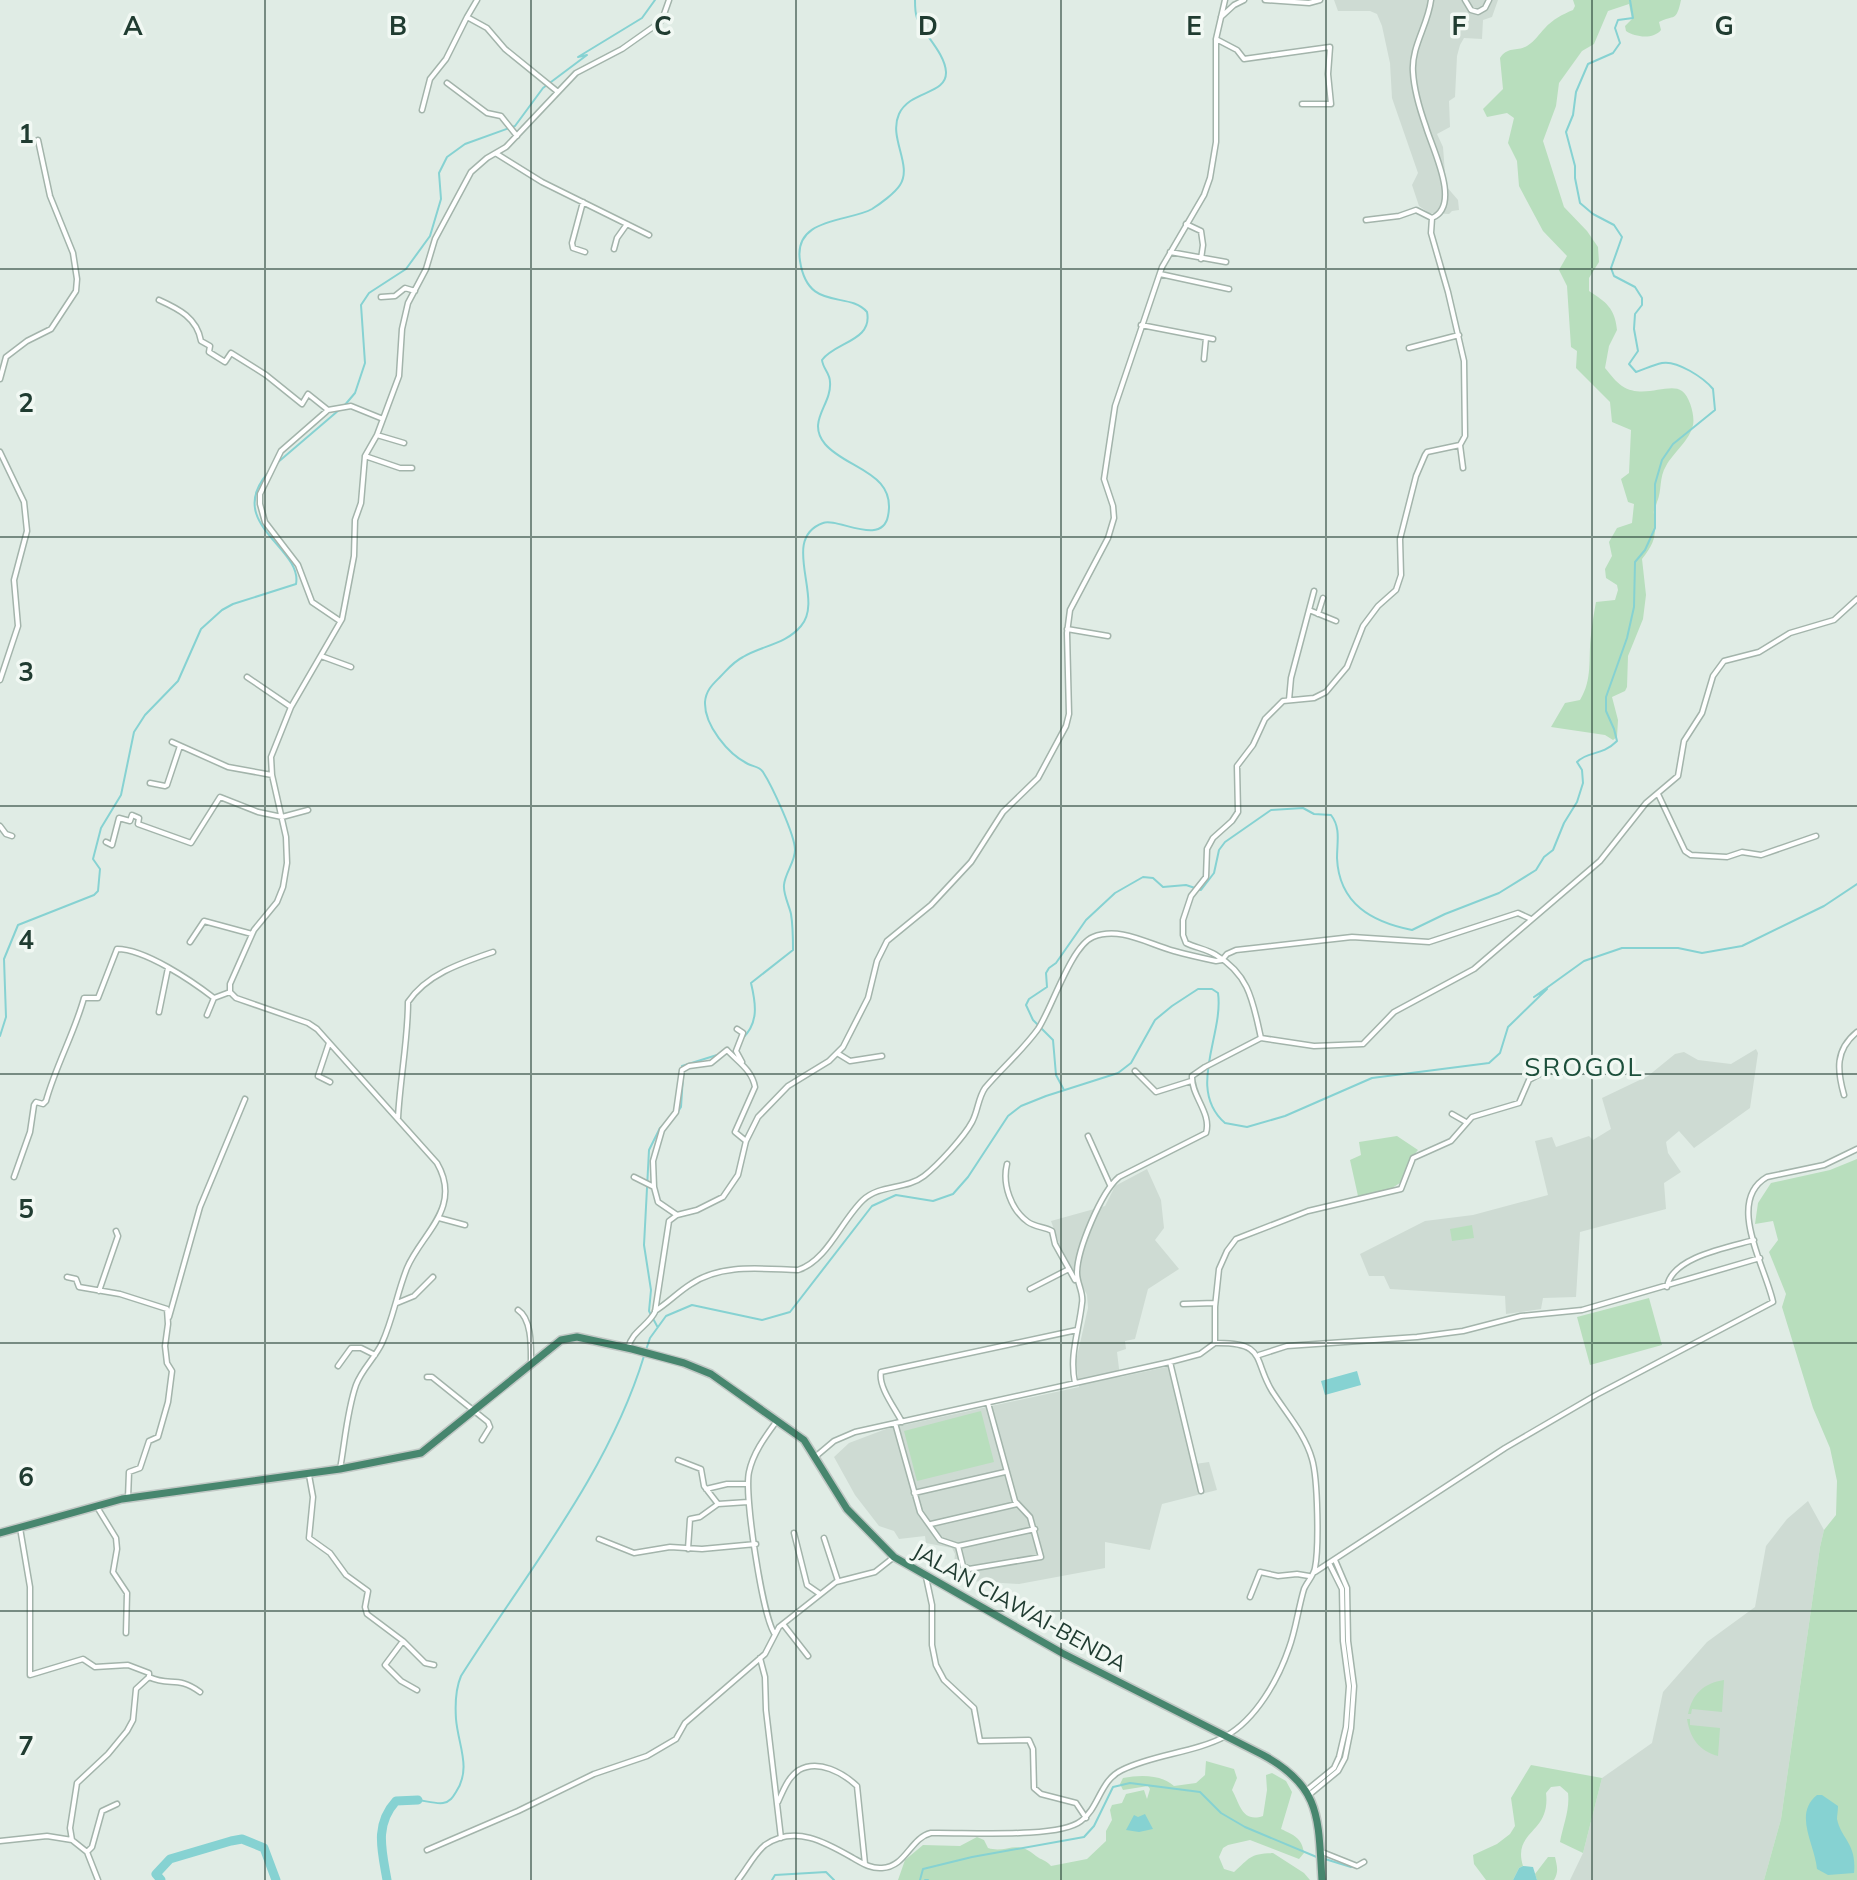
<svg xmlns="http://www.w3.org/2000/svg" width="1857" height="1880" font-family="Mulish,sans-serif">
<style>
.built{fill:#cedbd3}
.green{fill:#b8debd}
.water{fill:#86d2d2}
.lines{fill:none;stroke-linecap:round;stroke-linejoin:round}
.stream{stroke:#86d2d2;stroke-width:2}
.river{stroke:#86d2d2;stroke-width:9}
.minor-casing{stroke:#a3b4ab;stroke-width:7}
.trunk-casing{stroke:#c1c8c5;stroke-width:10}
.minor{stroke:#fff;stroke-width:4}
.trunk{stroke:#47866e;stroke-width:7}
.grid{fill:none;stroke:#203c31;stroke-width:2;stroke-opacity:0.55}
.labels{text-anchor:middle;stroke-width:7;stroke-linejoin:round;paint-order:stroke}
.street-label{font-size:22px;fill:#203c31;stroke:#f1f8f3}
.quarter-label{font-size:26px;letter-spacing:2px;fill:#1c4f3b;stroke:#f1f8f3}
.grid-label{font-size:26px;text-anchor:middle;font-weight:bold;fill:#203c31;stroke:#f1f8f3;stroke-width:7;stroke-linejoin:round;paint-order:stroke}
</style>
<rect width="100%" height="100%" fill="#e0ece5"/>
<!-- built -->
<path class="built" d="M1334,0H1498L1492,17L1483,20L1482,39L1464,38L1460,45L1457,56L1455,97L1449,101L1450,127L1437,134L1443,147L1446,186L1458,200L1459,210L1452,211L1449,214L1429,213L1419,206L1412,185L1418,173L1392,98L1390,63L1382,26L1377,14L1370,11H1338Z
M1756,1049L1758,1053L1750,1108L1694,1148L1679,1131L1666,1142L1668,1153L1681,1172L1664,1183L1666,1209L1580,1232L1576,1297L1543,1298L1541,1309L1506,1314L1505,1296L1390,1289L1384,1276H1369L1360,1254L1425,1221L1473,1215L1548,1195L1535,1141L1552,1137L1556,1147L1589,1136L1593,1140L1611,1129L1602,1098L1648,1076L1675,1054L1684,1052L1698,1060L1731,1064Z
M1147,1169L1161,1200L1164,1228L1155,1240L1179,1269L1148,1289L1135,1339L1125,1341L1126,1349L1117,1352L1120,1377L1171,1366L1195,1464L1209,1462L1217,1490L1162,1504L1150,1550L1105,1542V1568L1019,1584L971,1581L953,1573L955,1554L952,1548L926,1543L925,1536L899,1539L894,1531L879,1526L855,1495L834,1457L849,1443L886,1429L1079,1387L1076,1361L1088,1308L1087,1295L1079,1279L1066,1263L1051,1221L1105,1206L1115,1186Z
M1808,1501L1824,1530L1820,1547L1781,1819L1764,1880H1570L1583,1853L1602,1778L1652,1743L1663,1692L1707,1642L1755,1607L1766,1546L1787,1519Z"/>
<!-- green -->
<path class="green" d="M1573,0H1681C1676,23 1674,14 1659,22L1661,30C1653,40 1635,37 1626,31L1625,26L1632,19L1629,4L1608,11L1594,44L1582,51L1559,83L1556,106L1543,141L1564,207L1587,231L1598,247L1599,262L1589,278V291C1606,302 1615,308 1617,330L1609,346L1605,368C1610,374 1616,382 1622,386C1643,400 1669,382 1682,391C1690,397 1695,416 1693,425C1690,440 1673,453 1666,466C1659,477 1662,491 1657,502C1656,507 1653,509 1654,514C1656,535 1656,541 1642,559L1646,595L1643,619L1628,656L1627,687L1625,691L1612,697L1618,720L1617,737L1613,740L1605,735L1551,727L1565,703L1580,700C1593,679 1588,658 1591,635C1592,624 1594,613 1596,602L1615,600L1618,590L1617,585L1606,578L1605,569L1612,556L1609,542L1617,528L1632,523L1634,504L1628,502L1621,479L1629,473L1631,430L1612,422L1610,402L1576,368L1577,351L1571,347L1567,286L1559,270L1567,256L1543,231L1519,186L1517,161L1508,143L1514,118L1507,113L1487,117L1483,109L1503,89L1500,58C1508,46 1517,52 1527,46C1535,41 1539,34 1545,28C1552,20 1563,14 1573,10L1575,6Z
M1397,1136L1418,1150L1408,1162L1406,1179L1386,1192L1358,1196L1350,1160L1361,1155L1359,1142Z
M1857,1159V1880H1764L1781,1819L1820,1547L1824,1530L1836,1515L1837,1481L1830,1448L1813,1408L1782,1307L1786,1294L1769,1252L1778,1240L1773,1221L1755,1224L1758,1203L1771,1183L1830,1170Z
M1472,1225L1474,1238L1452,1241L1450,1229Z
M1649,1298L1662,1345L1590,1365L1577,1317Z
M981,1411L994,1462L917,1481L904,1431Z
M1724,1680L1722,1712L1692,1709L1691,1714H1688C1692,1694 1704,1683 1724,1680Z
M1687,1719H1690V1725L1720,1728L1718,1756C1699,1751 1690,1738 1687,1719Z
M1206,1761L1234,1769L1237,1778L1232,1790C1240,1804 1242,1823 1263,1816L1267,1790L1266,1775L1272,1773L1286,1781L1292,1792L1281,1829C1294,1835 1302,1838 1304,1853L1299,1859L1250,1840L1228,1845L1223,1848L1219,1857L1224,1869L1234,1872C1250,1858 1249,1854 1273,1853L1304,1873L1310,1880H898L905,1860L923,1845L960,1846L977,1837L984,1840L988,1848C1007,1854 1016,1838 1036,1856C1041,1860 1046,1860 1051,1866L1087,1859L1106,1841V1831L1112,1820L1110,1810L1112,1805L1122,1803L1126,1794L1144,1790L1147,1799L1150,1789L1148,1786L1123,1790L1120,1784L1123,1778C1140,1775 1160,1774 1174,1786L1196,1783L1205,1775Z
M1531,1765L1602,1778L1583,1853L1560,1842C1563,1825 1570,1810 1568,1793L1560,1786L1551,1787L1546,1793C1551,1834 1512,1830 1523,1866L1519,1868L1513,1880H1486L1474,1864L1473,1855L1497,1844L1510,1834L1515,1826L1511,1798Z
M1548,1857H1555C1557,1866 1559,1872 1554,1880H1537L1535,1874Z"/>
<!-- water -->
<path class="water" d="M1357,1371L1361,1385L1325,1395L1321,1381Z
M1817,1795H1822L1838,1806C1838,1811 1837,1815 1837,1819C1841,1839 1857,1843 1854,1873L1828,1875L1817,1869C1815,1845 1793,1814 1817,1795Z
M1145,1814L1153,1829L1139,1832L1126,1830L1134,1815L1138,1817Z
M1523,1866L1533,1867L1537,1880H1513L1519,1868Z"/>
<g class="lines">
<!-- stream -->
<path class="stream" d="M344,406L355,393L365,363L361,305L369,293L406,269L430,236L441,199L439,173L447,157L465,144L515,126L543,88L587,55L578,57L642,18L655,0
M277,463L339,410
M0,1036L6,1017L4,959L18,925L94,895L98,891L100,869L93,859L101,828L121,795L134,732L145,715L178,681L201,629L222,610L233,604L296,584C303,548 225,524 267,474
M742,1039C759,1023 756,1004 751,983L793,950C793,938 793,926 791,914C789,905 783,894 784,885C785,873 795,862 795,850C795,835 772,786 763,772C759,766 754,767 748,764C728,754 704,725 705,702C706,690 713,684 720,677C728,669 733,662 743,657C763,645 785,645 801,626C825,599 779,539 823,523C837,517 882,547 888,516C897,472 846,469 825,444C806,421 832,405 830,382C830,373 823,369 822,360C835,342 873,341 867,312C848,290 808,313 800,261C793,217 849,222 872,209C880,204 895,193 900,185C913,165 888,138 899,114C910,90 947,95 946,72C945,53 924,35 917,18C915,13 915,6 915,0
M682,1070V1066L717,1055
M1064,1090L1056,1075L1053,1040L1033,1020L1026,1005L1029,999L1047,987L1046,973L1049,968L1056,963L1086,920L1115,893L1143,877L1153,878L1163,887L1186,885L1201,890L1214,873L1219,850L1225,842L1271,810L1303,808L1314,814L1331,815C1341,828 1337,842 1337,858C1339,904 1372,922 1412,930L1445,914L1499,893L1536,870L1544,857L1553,850L1564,823L1577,802L1583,783L1582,770L1577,762C1589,750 1601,757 1617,741L1614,729L1606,711V697L1627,638L1634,607L1635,562L1645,550L1655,528V484L1662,460L1673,444L1715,410L1713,389C1704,378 1677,360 1662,363C1653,365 1645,369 1636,372L1629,364L1638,351L1634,329L1635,314L1642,305V298L1635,287L1614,276L1611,268L1622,237L1614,225L1593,214L1580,203L1575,178V166L1566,132L1573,115L1576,92L1588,64L1613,53L1620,43L1615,28L1618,20L1633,18L1630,0
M675,1116L681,1107L683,1076
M657,1326L649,1311L651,1290L644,1245L649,1150L660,1128L664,1125
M646,1350L650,1338L666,1316L692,1305L762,1320L790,1312L872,1206L896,1195L933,1201L953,1194L968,1177L1008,1116L1021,1106L1046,1096L1118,1073L1131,1063L1155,1020L1172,1006L1198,989H1212L1218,993C1224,1035 1186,1089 1225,1123L1247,1127L1285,1116L1372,1078L1489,1063L1500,1053L1508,1027L1547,989L1534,997L1584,961L1622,948H1678L1702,953L1742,946L1824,906L1857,884
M418,1800C426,1801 436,1804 443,1803C450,1802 453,1797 456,1792C472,1768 458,1745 456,1719C455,1704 455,1690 461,1676C526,1573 608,1474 644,1356
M1325,1859L1351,1867
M772,1880L775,1875L826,1872L834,1880
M920,1880L923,1869L972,1857L1084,1837L1094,1826L1113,1787L1130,1783L1200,1792L1221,1813L1245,1827L1319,1858
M925,1880H928"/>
<!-- river -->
<path class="river" d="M161,1880L156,1874L170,1859L231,1841L242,1839L264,1848L276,1880
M387,1880C382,1851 374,1825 396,1801L418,1800"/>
<defs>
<path id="minor" d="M477,0L467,17L487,28L505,49L558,92
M1265,0L1309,3L1320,0
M1465,0L1471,10L1478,12L1485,8L1489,0
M1221,17L1234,5L1244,0
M1216,39L1237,50L1244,59L1330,47L1328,74L1331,104H1302
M447,83L487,113L501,116L517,136
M422,110L430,79L446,59L467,17
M497,154L542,182L649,235
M583,202L572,243L573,248L585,252
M1366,220L1399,216L1416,210L1432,218
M1186,224L1201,231L1203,245L1201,259
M614,249L617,238L627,224
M1170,252L1226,262
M1160,274L1229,289
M381,297L395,296L405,288L415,291
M159,300C179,309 197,318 201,341L210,346L209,352L225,362L231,353L266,375L302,404L308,394L328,410
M1141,325L1213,339
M1409,348L1459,335
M1204,359L1206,338
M0,379L6,357L27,341L51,329L76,291L77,279L73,253L50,196L38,140
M377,435L404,443
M1460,445L1463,468
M0,452L24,502L27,531L14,580L18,626L0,680
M365,456L400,468H412
M1309,610L1336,621
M1318,614L1323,598
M340,621L312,602L298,565L265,522L260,504V494L281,451L328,410L351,406L383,419
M1067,629L1108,636
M321,656L351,667
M247,677L291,707
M1289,700L1291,678L1314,591
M172,742L228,767L272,775
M150,783L165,786L167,785L180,746
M1658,794L1685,851L1691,855L1727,857L1742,852L1761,855L1816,836
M0,826L6,834L12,836
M106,842L112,845L119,818L130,821L132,815L139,818L138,824L191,843L220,797L258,812L282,817L308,810
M190,942L204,921L252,934
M159,1012L168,968
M207,1015L214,998
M737,1029L743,1033L736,1051L742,1062
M1261,1038L1314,1046L1363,1044L1394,1012L1474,969L1600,861L1646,803L1678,776L1684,741L1702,713L1713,676L1724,661L1759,652L1790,633L1834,620L1857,599
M329,1043L318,1076L330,1082
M837,1053L850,1061L882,1056
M1135,1071L1156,1092L1191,1081
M1844,1095C1837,1070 1835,1050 1857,1032
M1452,1114L1466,1122
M398,1118C400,1079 408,1040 408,1002C427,974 461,963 493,952
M1088,1136L1110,1185
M1007,1164C1002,1184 1011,1210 1028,1222C1035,1227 1045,1227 1052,1231L1055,1244L1075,1280
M14,1177L30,1132L34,1105L36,1102L43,1104L46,1101C56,1065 74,1034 84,998H98L117,949C145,949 192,981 214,998L230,992
M634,1177L654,1187L658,1202L677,1215
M654,1187L653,1161L662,1130L676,1112L682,1070L689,1066L711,1063L727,1050C738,1062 752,1070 755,1087L735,1132L746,1141
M439,1218L465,1225
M67,1277L76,1279L79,1287L120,1294L167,1309L168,1324L165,1346L167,1363L172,1371L168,1402L158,1437L149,1441L140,1468L129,1472L128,1498
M1667,1287C1671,1257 1729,1247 1754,1240
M1030,1289L1069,1269
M99,1291L118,1236L116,1231
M397,1303L414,1296L433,1277
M1183,1304L1215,1303
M518,1310C532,1319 531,1347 531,1363
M655,1311C668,1303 678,1292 691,1284C722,1263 762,1269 798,1270C827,1261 841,1221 863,1200C880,1184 906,1190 924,1176C938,1165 964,1137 972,1122C978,1111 978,1098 985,1088C1002,1068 1022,1051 1038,1029C1052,1008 1071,946 1093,937C1120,926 1148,944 1174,951C1188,955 1202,958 1216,961L1222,960L1227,954L1236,950L1352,937L1429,942L1518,913L1531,919
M169,1317L200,1207L245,1099
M1215,1343V1307L1219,1269L1227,1251L1236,1239L1308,1211L1401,1189L1413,1158L1451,1141L1472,1117L1519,1103L1529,1080L1540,1074
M628,1348C632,1331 648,1326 655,1312L669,1221L677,1215L697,1210L723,1197L738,1175L746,1141L758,1117L788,1086L829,1061L843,1047L868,998L877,961L887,941L931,905L971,862L1003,812L1038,778L1066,726L1069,714L1067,633L1070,610L1108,538L1114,518L1113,506L1104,479L1115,406L1162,267L1204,195L1210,178L1216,142V39L1225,0
M1259,1355L1287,1346L1417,1337L1463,1331L1521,1316L1582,1310L1760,1258
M1170,1362L1201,1491
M338,1366L351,1348H361L375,1355
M427,1377H432L488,1422L490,1427L482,1440
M1075,1383C1069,1355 1079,1331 1082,1303C1084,1293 1077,1284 1077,1273C1077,1250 1101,1192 1119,1177L1206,1133C1212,1113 1191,1096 1192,1076L1205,1067L1261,1038C1253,1003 1250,975 1216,955C1207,949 1196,948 1186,943L1183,935V920L1191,896L1206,877L1207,849L1213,838L1232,821L1238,812L1237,766L1253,745L1265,719L1283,701L1314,698L1326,692L1347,667L1363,626L1378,606L1396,590L1401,575L1400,539L1416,476L1425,455L1427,452L1460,445L1465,436L1464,361L1448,292L1431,233L1432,218C1462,206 1432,148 1426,127C1420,110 1414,91 1413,72C1411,47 1428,25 1431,0
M902,1422C895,1408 878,1387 881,1372L1077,1330
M895,1423L920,1512L940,1540L958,1546L963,1566L969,1569L1041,1557L1030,1517L1015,1501L988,1403
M678,1460L701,1469L704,1486L718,1504
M340,1469C345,1441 347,1411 356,1385C362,1369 375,1358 382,1343C393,1319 397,1293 407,1268C421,1234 463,1208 437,1163L317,1029L308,1023L236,998L230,992V984L254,930L277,902L283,887L287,863L286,837L272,775L271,757L291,707L342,619L354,556L355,520L361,503L365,456L377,435L399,376L402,329L408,303L426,269L435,239L471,172L487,158L506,147L576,73L622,49L656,25L662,20L669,0
M309,1475L313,1497L309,1538L330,1553L346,1575L368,1591L365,1607L367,1614L403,1641L425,1663L434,1665
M706,1489L727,1484H747
M914,1493L1005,1472
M97,1507L116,1538L117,1549L113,1572L127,1593L126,1633
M931,1524L1017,1504
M20,1528L30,1587V1675L83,1659L95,1667L128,1665L149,1673V1677L136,1689L133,1720L127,1731L108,1754L77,1783L70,1828L72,1840L87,1852L98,1880
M794,1533L807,1585L820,1594
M824,1538L838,1581
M599,1539L634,1553L670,1547L702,1549L756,1544
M958,1546L1035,1529
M688,1549L690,1519L700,1517L718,1504L748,1502
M1315,1572L1505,1448L1596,1395L1773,1302C1766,1268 1725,1201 1767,1177L1824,1165L1857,1149
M926,1577L932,1605V1645L936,1665L944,1680L974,1708L980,1741L1029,1740L1033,1749L1034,1788L1041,1794L1076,1803L1086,1818
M1250,1597L1260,1572L1278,1576L1297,1574L1309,1576
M783,1624L808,1656
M774,1633C762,1612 744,1495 749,1472C753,1453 765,1437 776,1422
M403,1641L385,1665L401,1681L417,1690
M760,1658L765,1677L766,1710L781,1838
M149,1677C170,1687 177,1675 200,1692
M1307,1790L1334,1768L1339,1757L1346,1727L1349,1686L1343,1641L1342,1589L1329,1563
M1309,1795L1338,1771L1345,1758L1351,1728L1354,1686L1348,1641L1347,1588L1335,1560
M778,1802C783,1791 788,1777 799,1770C819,1759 843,1773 857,1786L865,1864
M0,1841L47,1836L72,1840
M427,1850L518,1811L594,1774L647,1756L676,1739L685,1723L765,1654L779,1627L836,1582L875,1572L894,1557
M87,1852L92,1847L102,1811L117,1804
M1322,1852L1357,1866L1364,1862
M738,1880C747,1869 754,1854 765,1845C795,1824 827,1843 853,1858C862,1863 871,1869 882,1868C906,1867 910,1838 931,1833C964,1832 1058,1839 1081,1821C1099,1808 1100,1780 1122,1770C1154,1754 1194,1753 1226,1736C1256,1719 1278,1680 1289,1648C1296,1629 1298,1609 1304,1589C1307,1582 1314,1575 1315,1568C1319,1548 1318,1479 1312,1459C1305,1434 1286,1413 1272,1391C1253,1360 1267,1342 1215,1343L1200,1354L1170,1362L855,1432L834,1441L815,1457"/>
<path id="trunk" d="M0,1533L122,1499L340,1469L421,1453L561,1340L577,1337L632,1349L684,1363L711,1374L804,1440L847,1509L894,1557L1062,1653L1263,1755C1322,1787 1318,1819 1322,1880"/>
</defs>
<!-- minor casing -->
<use href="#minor" class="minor-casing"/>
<!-- trunk casing -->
<use href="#trunk" class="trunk-casing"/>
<!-- minor -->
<use href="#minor" class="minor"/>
<!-- trunk -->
<use href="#trunk" class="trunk"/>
</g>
<!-- grid -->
<path class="grid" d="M265,0V1880M531,0V1880M796,0V1880M1061,0V1880M1326,0V1880M1592,0V1880M0,269H1857M0,537H1857M0,806H1857M0,1074H1857M0,1343H1857M0,1611H1857"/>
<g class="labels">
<!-- street labels -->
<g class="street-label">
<text transform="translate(1020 1607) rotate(29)" y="8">JALAN CIAWAI-BENDA</text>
</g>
<!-- quarter labels -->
<g class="quarter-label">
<text x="1584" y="1076">SROGOL</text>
</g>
</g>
<g class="grid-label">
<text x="133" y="35">A</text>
<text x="398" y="35">B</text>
<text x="663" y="35">C</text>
<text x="928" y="35">D</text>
<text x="1194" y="35">E</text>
<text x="1459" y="35">F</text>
<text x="1724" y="35">G</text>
<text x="26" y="143">1</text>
<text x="26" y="412">2</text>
<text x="26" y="681">3</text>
<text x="26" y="949">4</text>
<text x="26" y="1218">5</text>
<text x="26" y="1486">6</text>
<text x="26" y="1755">7</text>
</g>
</svg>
